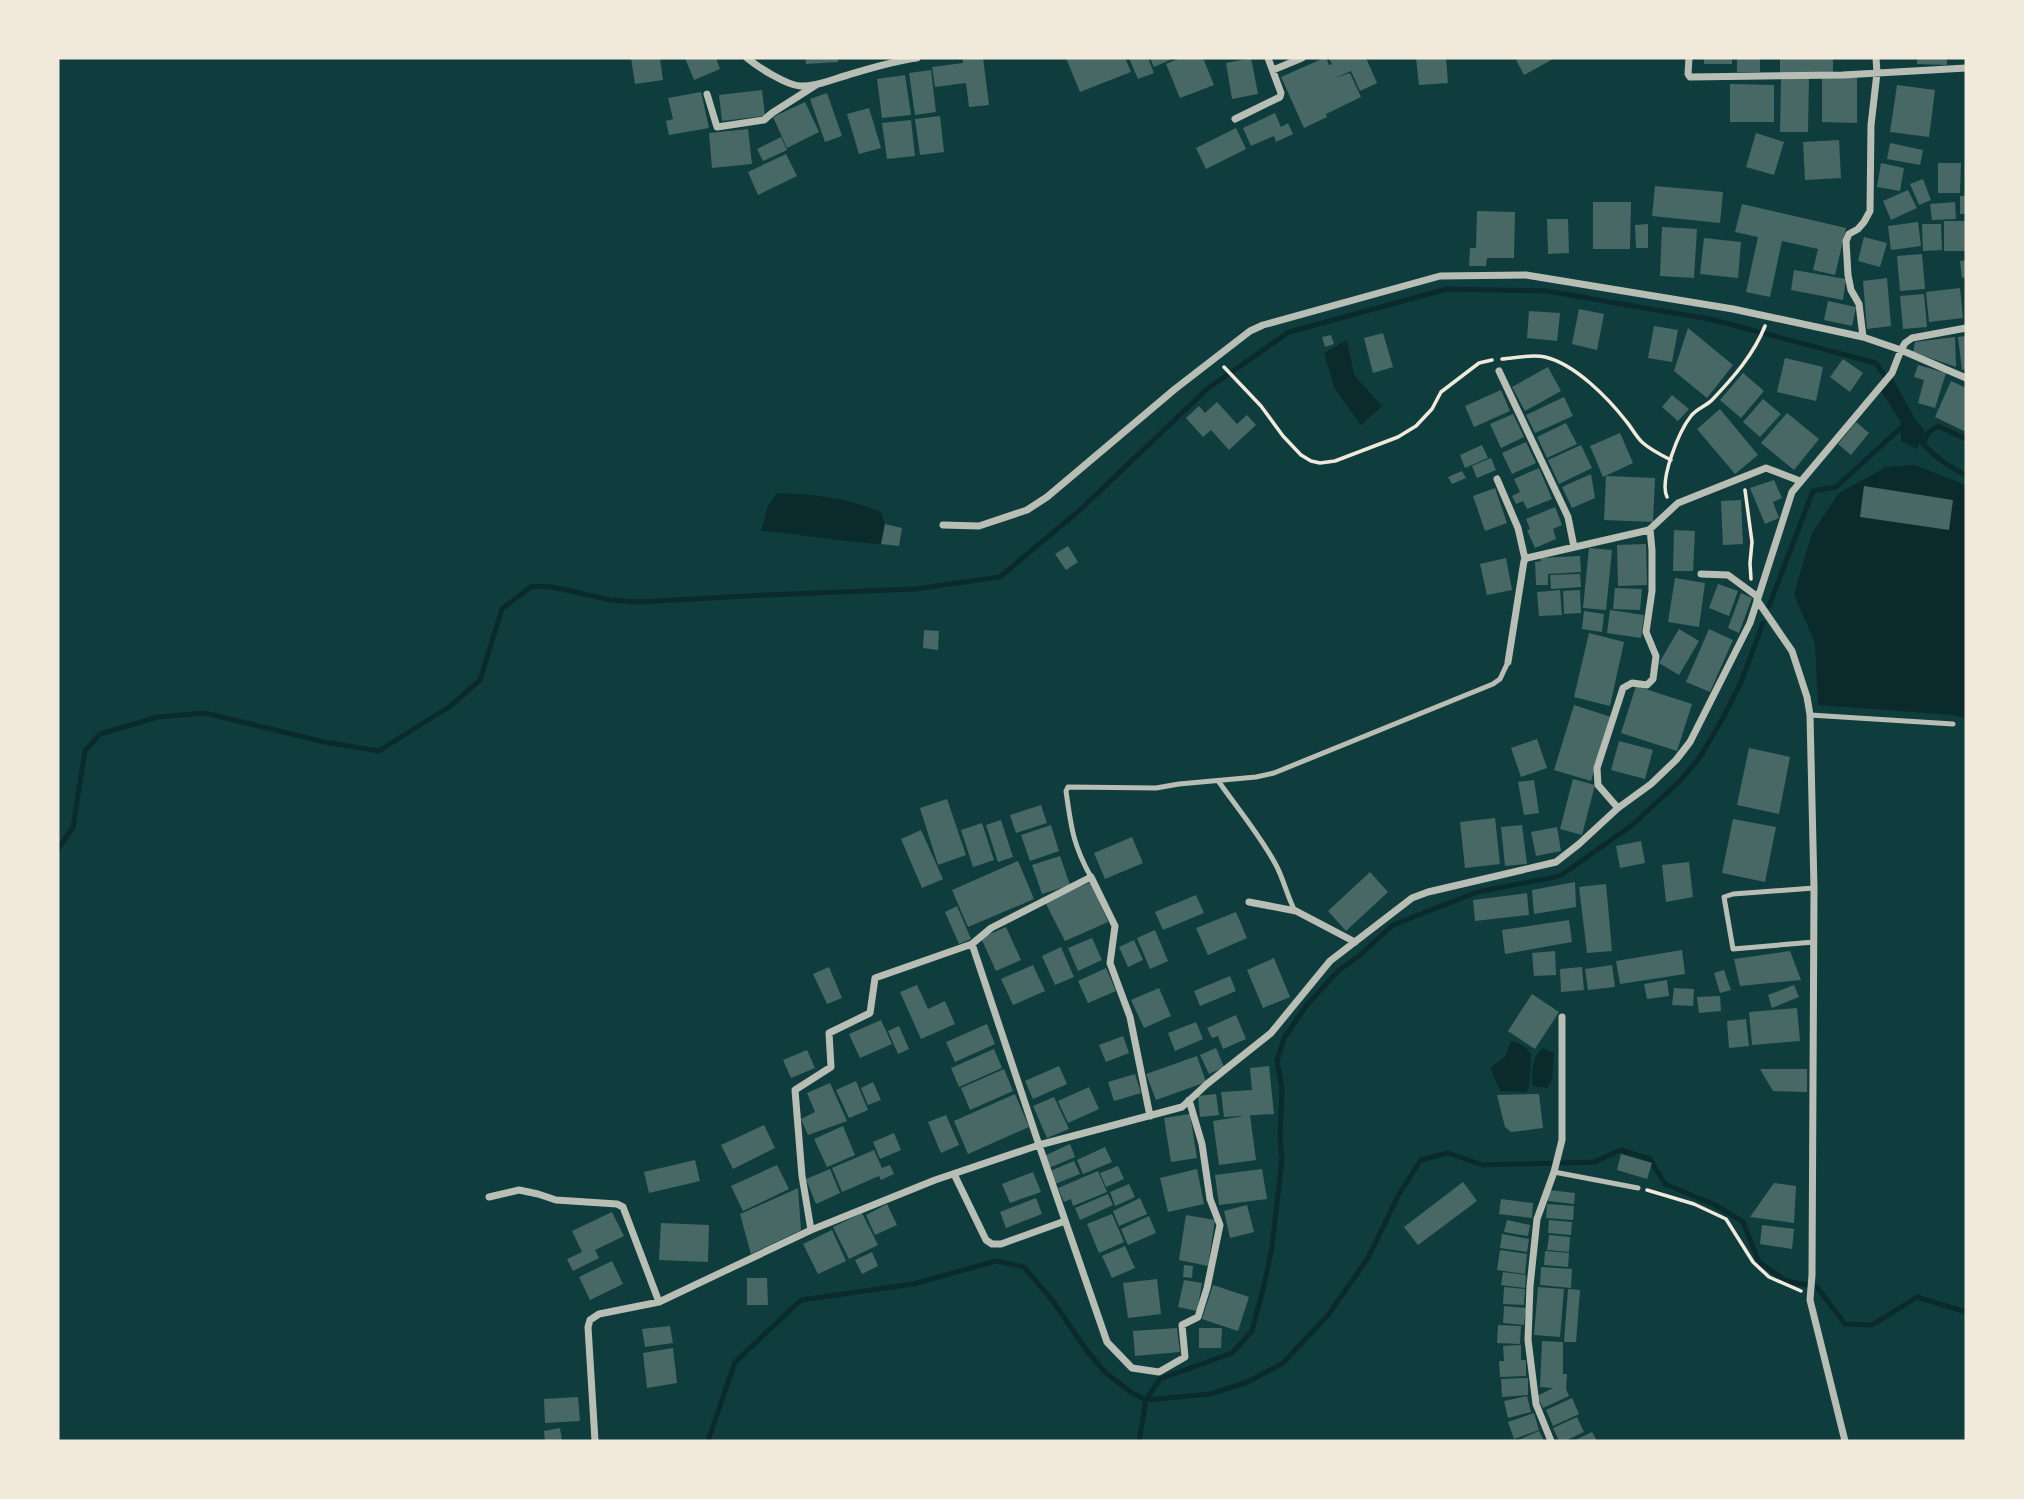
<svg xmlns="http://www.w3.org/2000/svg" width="2024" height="1499" font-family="'Exo 2',sans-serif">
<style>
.water{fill:#0a2a2b}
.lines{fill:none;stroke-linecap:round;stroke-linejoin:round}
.stream{stroke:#0a2a2b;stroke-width:5}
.building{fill:#486865}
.path{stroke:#f1e9da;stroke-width:3.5}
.service{stroke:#b8beb3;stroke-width:5}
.minor{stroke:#b8beb3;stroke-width:7}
</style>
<rect width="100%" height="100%" fill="#0f3d3e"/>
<!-- water -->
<path class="water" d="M1347,340L1354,375L1382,406L1361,425L1335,389L1324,353Z
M1893,379L1914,417L1925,432L1917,449L1901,441V422L1881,391Z
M1914,465L1966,485V719L1954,715L1818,705L1815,643L1794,594L1812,533L1839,493L1886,467Z
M777,493C813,494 848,498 881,512L885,524L881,544C841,542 802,534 761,531L768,506Z
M1511,1041C1519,1042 1528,1048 1531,1055L1529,1089L1526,1092L1500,1091L1491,1070V1067L1505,1057Z
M1543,1048L1554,1053L1552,1080L1547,1088L1533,1086L1532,1084C1533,1070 1531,1057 1543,1048Z"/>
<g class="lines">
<!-- stream -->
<path class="stream" d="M1918,436C1927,452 1949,467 1966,475
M1923,444L1928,433L1938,426L1966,439
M1769,606L1813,491L1836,487L1904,425
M58,849L73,827L85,751L100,734L158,717L205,713L324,742L379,751L449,707L480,680L502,609L532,586L552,587L611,600L638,602L765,595L915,589L1000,577L1081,509L1207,389L1289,332L1447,289L1547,291L1714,320L1876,363L1888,381
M708,1441L735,1362L801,1300L913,1284L996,1261L1024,1267L1053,1301L1087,1351L1106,1373L1132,1393L1146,1400L1210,1394L1245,1383L1282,1364L1328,1315L1368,1258L1399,1194L1421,1160L1448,1153L1483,1165L1594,1162L1621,1150L1650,1159L1665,1184L1715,1205L1743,1222L1759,1262L1786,1281L1817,1287L1845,1324L1872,1325L1917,1297L1966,1312
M1139,1441L1146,1400L1160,1379L1232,1353L1252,1331L1265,1281L1272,1247L1282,1159L1280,1136L1282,1088L1277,1061L1284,1038L1306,1006L1338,971L1359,956L1393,925L1477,892L1560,876L1631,826L1680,781L1700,757L1723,718L1742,680L1763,623"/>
</g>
<!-- building -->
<path class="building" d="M631,58H660L663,80L635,84Z
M685,58H716L720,69L694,80Z
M805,58H838V62L806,64Z
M983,58L989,105L969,107L966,83L935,87L932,67L963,63V59Z
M1066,58H1125L1131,72L1080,92Z
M1129,58H1148L1154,73L1138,79Z
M1150,58H1168L1170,60L1154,67Z
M1180,58H1203L1214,85L1180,98L1166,64Z
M1251,58L1258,94L1232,99L1226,63Z
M1324,58H1326L1329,65L1332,64L1329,58H1366L1377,83L1360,91L1351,71L1335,78L1350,73L1361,97L1326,114L1327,117L1304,128L1281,77Z
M1416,58H1446L1448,83L1419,85Z
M1519,58H1555L1524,75L1516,60Z
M1704,58H1732V64H1704Z
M1737,58H1760V72H1737Z
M1780,58H1833V73H1780Z
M1917,58H1947V65L1917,64Z
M931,70L936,112L915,115L909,73Z
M905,75L911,115L882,118L877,79Z
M1781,78H1809L1808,132H1780Z
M1822,78H1857V123L1822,122Z
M1730,84L1774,85V122H1730Z
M1897,85L1935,90L1929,137L1890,132Z
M762,90L765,116L722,121L719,95Z
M701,92L709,128L669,135L666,121L673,119L668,98Z
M827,93L842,136L825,142L810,99Z
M805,102L819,132L787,148L773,117Z
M869,108L881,148L859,154L847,114Z
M1275,113L1281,127L1288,123L1293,134L1276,142L1274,136L1251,146L1243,128Z
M940,116L944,152L920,155L915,119Z
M911,120L915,156L887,159L882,123Z
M1236,128L1246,149L1206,169L1196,148Z
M748,129L752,164L712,168L709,133Z
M1756,133L1784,142L1774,175L1746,167Z
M781,137L787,150L763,161L757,149Z
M1839,140L1841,178L1805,180L1803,142Z
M1890,143L1923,150L1920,165L1887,159Z
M786,154L797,176L758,195L748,172Z
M1881,163L1904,168L1900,191L1877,187Z
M1938,163H1961L1960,193H1938Z
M1923,179L1931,200L1919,205L1910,184Z
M1655,186L1723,192L1720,223L1652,216Z
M1908,190L1917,208L1891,220L1883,201Z
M1960,196H1966V214H1960Z
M1593,202H1631L1630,249H1593Z
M1955,202L1956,219L1932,220L1930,204Z
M1742,204L1846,228L1835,275L1813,270L1818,249L1782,241L1770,297L1746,292L1758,237L1735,232Z
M1477,211L1515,212L1514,258H1487L1486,266H1469L1470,248H1476Z
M1547,219H1568L1569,253L1548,254Z
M1944,221H1966V251H1944Z
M1918,222L1921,246L1891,250L1888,226Z
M1648,224V248H1636L1635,225Z
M1922,224H1941L1942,250L1923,251Z
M1662,227L1697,229L1694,278L1660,276Z
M1864,237L1887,243L1880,267L1858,261Z
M1704,238L1741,242L1738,278L1700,274Z
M1922,254L1925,289L1900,291L1897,256Z
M1966,260V277L1962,278L1960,261Z
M1794,270L1846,279L1843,300L1791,290Z
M1887,278L1891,326L1867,329L1863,281Z
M1960,288L1963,318L1929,322L1926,292Z
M1924,294L1927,327L1903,329L1900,296Z
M1828,301L1856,307L1852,326L1824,320Z
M1579,309L1604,314L1597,350L1572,344Z
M1529,311L1560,313L1557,341L1527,338Z
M1654,326L1678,330L1672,362L1648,358Z
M1688,328L1733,365L1707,398L1674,371Z
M1383,333L1393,367L1373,373L1364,338Z
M1331,335L1334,344L1325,347L1322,337Z
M1966,336V369L1962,370L1958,337Z
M1955,337L1956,367L1913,352L1915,342Z
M1785,358L1823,367L1816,401L1777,392Z
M1843,359L1863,373L1850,392L1830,377Z
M1918,365L1946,373L1935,408L1918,403L1924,380L1914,377Z
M1548,367L1561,391L1525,411L1512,387Z
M1743,373L1764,391L1741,418L1720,400Z
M1951,381L1966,388V432L1935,417Z
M1501,390L1510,411L1474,427L1465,406Z
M1672,395L1689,409L1678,421L1662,407Z
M1564,397L1573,416L1535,433L1526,415Z
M1763,399L1781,414L1760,437L1743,422Z
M1217,402L1237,424L1247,415L1256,425L1229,450L1211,430L1203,437L1186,418L1199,406L1205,413Z
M1720,409L1758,455L1735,474L1697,429Z
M1787,413L1819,439L1794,470L1761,443Z
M1513,414L1524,437L1501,448L1490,424Z
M1856,422L1869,433L1851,455L1838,444Z
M1566,423L1577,444L1547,458L1537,437Z
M1620,433L1633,463L1603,477L1590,446Z
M1526,442L1536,463L1512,474L1502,453Z
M1482,445L1488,458L1465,468L1460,455Z
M1581,445L1592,468L1559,484L1548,460Z
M1491,458L1496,470L1477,478L1472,466Z
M1539,468L1552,499L1527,509L1523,501L1516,504L1512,496L1520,492L1514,479Z
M1462,471L1466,478L1452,484L1448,477Z
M1591,474L1595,498L1572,508L1562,487Z
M1606,476L1655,478L1653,522L1604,520Z
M1774,480L1782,498L1773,502L1779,518L1765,524L1750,488Z
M1864,486L1953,500L1949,530L1860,517Z
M1495,488L1507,523L1485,531L1473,496Z
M1741,500L1743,544L1723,545L1721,501Z
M1555,507L1562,525L1553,529L1556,539L1535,548L1527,530L1530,529L1526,519Z
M885,524L902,528L899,546L881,544Z
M1674,530L1695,531L1693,571H1673Z
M1646,544L1647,585L1618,586L1617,545Z
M1068,546L1078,562L1066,570L1055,554Z
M1589,548L1612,550L1606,610L1583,608Z
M1580,556L1581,572L1548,574V585H1536L1535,562L1541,561L1540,558Z
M1506,558L1512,590L1487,595L1480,564Z
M1580,574L1581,587L1551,589L1550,575Z
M1675,578L1705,583L1699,627L1668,622Z
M1718,584L1738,591L1729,616L1709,608Z
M1615,588L1642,589L1640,610L1613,609Z
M1560,590L1562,615L1539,616L1537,592Z
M1580,590L1581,613L1564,614L1563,591Z
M1741,593L1752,598L1739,633L1728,628Z
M1610,610L1644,615L1641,638L1607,633Z
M1584,611L1604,614L1602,632L1582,629Z
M1679,629L1699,641L1679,675L1659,663Z
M1709,629L1733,640L1710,692L1686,682Z
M924,630L939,631L938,650L923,648Z
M1589,633L1624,642L1610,706L1574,697Z
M1636,686L1692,704L1677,751L1621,733Z
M1574,705L1611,717L1591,781L1554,770Z
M1537,739L1547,768L1521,777L1511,748Z
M1619,741L1653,750L1645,779L1611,770Z
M1749,748L1790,757L1779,814L1737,805Z
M1573,779L1595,785L1582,835L1560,829Z
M1534,780L1539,813L1524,815L1518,782Z
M947,799L966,855L938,865L920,808Z
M1041,805L1047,823L1016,833L1010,815Z
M1495,818L1500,864L1465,868L1460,822Z
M1733,819L1776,827L1765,882L1722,873Z
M1001,820L1013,857L998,862L986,825Z
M982,823L994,860L973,867L961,830Z
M1051,825L1059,851L1030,861L1021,835Z
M1522,825L1527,864L1505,866L1501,827Z
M1557,827L1561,851L1536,856L1531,832Z
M921,830L943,879L922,888L901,839Z
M1132,837L1143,863L1105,879L1094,853Z
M1641,841L1645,863L1620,868L1616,846Z
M1060,856L1070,885L1042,894L1032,865Z
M1018,861L1034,899L968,927L952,890Z
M1689,862L1693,897L1666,902L1662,865Z
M1370,872L1388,892L1346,931L1328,911Z
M1091,882L1108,922L1065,941L1045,902Z
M1575,882L1576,907L1534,914L1532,890Z
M1606,884L1612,951L1587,953L1579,887Z
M1527,893L1529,915L1475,921L1473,900Z
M1196,895L1204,913L1163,930L1155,912Z
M957,906L971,939L959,944L945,912Z
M1236,912L1247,938L1208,955L1196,928Z
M1569,920L1572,942L1505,954L1502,930Z
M1006,927L1021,960L996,971L981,938Z
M1155,930L1168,961L1150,969L1137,938Z
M1092,938L1102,960L1078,971L1068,948Z
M1134,940L1143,960L1128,967L1119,947Z
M1061,947L1074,977L1055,985L1042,956Z
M1682,950L1685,974L1620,984L1616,961Z
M1555,951L1556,975L1534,976L1532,953Z
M1790,951L1801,980L1740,986L1734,959Z
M1274,958L1290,997L1263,1008L1247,970Z
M1033,965L1045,991L1013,1005L1001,979Z
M1612,965L1615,987L1588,990L1585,969Z
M829,967L842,998L827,1004L813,974Z
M1582,967L1584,990L1561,992L1560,969Z
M1106,968L1116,991L1088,1003L1078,981Z
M1724,970L1731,990L1720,993L1714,973Z
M1230,976L1236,991L1200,1006L1194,991Z
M1667,980L1669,996L1647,999L1644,984Z
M917,985L928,1009L945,1001L955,1024L921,1039L900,992Z
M1794,985L1799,997L1772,1008L1768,995Z
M1159,988L1171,1016L1144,1028L1131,1000Z
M1674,988L1694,989L1693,1006L1672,1005Z
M1532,994L1559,1012L1535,1049L1508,1031Z
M1720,996L1721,1011L1699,1013L1697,997Z
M1797,1008L1800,1041L1752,1045L1749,1012Z
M1236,1015L1246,1039L1223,1049L1218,1036L1212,1038L1207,1028Z
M1746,1019L1749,1046L1729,1048L1727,1021Z
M881,1020L892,1044L860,1058L849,1034Z
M1196,1022L1203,1039L1175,1051L1168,1033Z
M987,1024L995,1044L955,1062L946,1042Z
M899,1026L909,1049L898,1054L888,1031Z
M1123,1036L1129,1053L1106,1062L1099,1045Z
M1216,1048L1224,1067L1209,1074L1200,1055Z
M994,1049L1002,1068L959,1087L951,1068Z
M807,1050L815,1068L791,1078L783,1060Z
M1197,1056L1206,1082L1156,1100L1146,1074Z
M1059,1066L1067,1084L1033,1099L1025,1081Z
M1269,1066L1274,1114L1224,1117L1221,1092L1252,1090L1250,1068Z
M1004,1069L1013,1091L970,1110L961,1088Z
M1760,1069H1807V1092L1773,1091Z
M1135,1074L1141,1093L1114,1101L1108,1082Z
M856,1081L868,1110L849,1118L836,1090Z
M873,1082L881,1100L868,1105L861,1088Z
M830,1083L847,1121L808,1135L801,1119L815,1112L807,1093Z
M1089,1087L1099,1109L1068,1123L1058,1101Z
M1015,1094L1029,1127L968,1154L954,1121Z
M1216,1094L1219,1115L1200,1117L1198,1096Z
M1539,1094L1543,1128L1511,1132L1505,1127L1497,1095Z
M1054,1097L1069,1129L1047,1138L1033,1106Z
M1190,1114L1197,1158L1171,1162L1164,1118Z
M946,1115L959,1145L941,1153L928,1122Z
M1250,1115L1256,1160L1219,1165L1213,1121Z
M764,1125L775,1148L733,1169L721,1145Z
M843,1126L855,1155L827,1167L814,1139Z
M894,1133L901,1150L880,1159L873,1142Z
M1070,1144L1075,1157L1049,1168L1044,1156Z
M1105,1147L1112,1162L1083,1174L1077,1160Z
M874,1150L882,1168L890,1165L894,1174L881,1180L879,1176L842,1192L832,1168Z
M1621,1154L1652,1163L1647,1179L1617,1170Z
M695,1160L700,1181L649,1193L644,1172Z
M1074,1161L1080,1174L1055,1184L1050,1171Z
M777,1165L789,1189L743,1211L731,1186Z
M1118,1166L1124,1179L1106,1187L1100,1173Z
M830,1169L840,1193L816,1204L806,1179Z
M1197,1169L1204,1204L1168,1212L1160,1178Z
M1262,1169L1267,1199L1219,1205L1215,1175Z
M1098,1171L1107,1192L1073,1206L1071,1199L1064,1202L1058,1188Z
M1033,1172L1041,1192L1010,1203L1002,1184Z
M1463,1182L1477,1201L1418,1245L1404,1227Z
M1774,1183L1796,1186L1794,1223L1750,1217Z
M1129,1184L1135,1197L1115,1206L1110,1192Z
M798,1188L801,1230L751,1254L740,1214Z
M1549,1190L1575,1193L1574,1204L1548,1201Z
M1108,1194L1113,1205L1080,1220L1075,1208Z
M1036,1198L1042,1214L1006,1228L1000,1212Z
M1140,1198L1147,1214L1119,1226L1113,1211Z
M1501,1199L1533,1203L1532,1218L1499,1214Z
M887,1204L897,1225L875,1235L866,1215Z
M1547,1204L1574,1206L1573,1220L1546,1218Z
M1247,1205L1254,1232L1230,1238L1224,1211Z
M612,1212L624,1236L595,1250L599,1258L573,1271L567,1259L582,1252L572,1231Z
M862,1213L878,1245L849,1259L833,1227Z
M1112,1214L1124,1242L1099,1253L1087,1224Z
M1186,1215L1215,1220L1208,1266L1179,1260Z
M1149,1216L1156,1233L1128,1245L1121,1229Z
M1507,1220L1530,1225L1528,1236L1504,1232Z
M1549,1220L1572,1222L1571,1235L1548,1233Z
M661,1223L709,1225L708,1262L659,1260Z
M1762,1225L1794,1229L1792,1249L1760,1244Z
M832,1230L846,1261L818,1274L803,1244Z
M1502,1234L1529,1239L1527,1252L1500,1248Z
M1549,1235L1570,1237L1569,1252L1547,1250Z
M1125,1246L1135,1268L1112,1278L1102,1256Z
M1500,1250L1527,1254L1525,1274L1497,1270Z
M1545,1251L1569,1253L1568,1267L1544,1265Z
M872,1252L878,1266L862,1274L855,1260Z
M612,1261L623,1284L590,1300L579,1277Z
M1184,1265L1193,1266L1192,1278L1183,1277Z
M1541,1267L1572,1269L1571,1288L1540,1285Z
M1503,1272L1526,1275L1525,1288L1501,1285Z
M747,1278H767L768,1305H747Z
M1157,1279L1161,1314L1128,1318L1123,1283Z
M1184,1280L1202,1283L1197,1311L1178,1307Z
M1213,1285L1249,1297L1238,1331L1202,1319Z
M1504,1287L1525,1289L1524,1305L1503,1304Z
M1538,1287L1564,1289L1560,1337L1534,1335Z
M1568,1289L1580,1290L1576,1342H1564Z
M1504,1306L1526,1308L1524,1325L1503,1323Z
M1498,1325L1521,1326L1520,1344L1497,1343Z
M670,1326L673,1343L645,1347L642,1329Z
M1177,1328L1180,1352L1135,1356L1133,1331Z
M1199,1328H1222L1221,1348H1199Z
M1542,1341L1563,1342V1374H1567L1566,1389L1569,1396L1543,1408L1537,1396L1553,1388L1540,1387Z
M1521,1345V1360H1526V1376L1500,1377L1499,1361H1504L1503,1346Z
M673,1348L677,1383L647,1388L643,1353Z
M1528,1378V1395L1502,1397L1501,1379Z
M1527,1396L1531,1412L1508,1418L1504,1401Z
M578,1397L580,1421L545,1423L544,1399Z
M1572,1398L1579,1414L1553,1426L1546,1410Z
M1534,1413L1539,1430L1514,1439L1508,1422Z
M1577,1417L1584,1432L1565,1441H1559L1553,1428Z
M560,1428L562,1441H545L544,1431Z
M1539,1431L1544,1441H1516Z
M1592,1432L1597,1441H1573Z"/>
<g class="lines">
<!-- path -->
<path class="path" d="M1502,359C1515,358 1532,354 1545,357C1575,364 1608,398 1626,421C1632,428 1636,437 1643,443C1651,450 1661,455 1671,460
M1224,367L1261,406L1283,436L1301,455L1311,461L1320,463L1335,461L1398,437L1416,426L1432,409L1441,392L1479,363L1492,360
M1745,490L1752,542L1750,563L1751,579
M1667,497C1659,480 1679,431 1691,416C1696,409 1706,406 1712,400C1733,378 1754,354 1765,326
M1647,1190L1694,1204L1726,1219L1753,1262L1769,1277L1801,1291"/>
<!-- service -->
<path class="service" d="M1810,715L1953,724
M1219,782C1238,809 1260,835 1276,865C1284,880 1287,896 1295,911
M1091,877C1073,845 1071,827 1066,791L1068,787L1156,788L1179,784L1256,777L1274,773L1493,684L1500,679L1508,662
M1814,942L1733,949L1724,897L1733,894L1814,888
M1554,1172L1638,1188"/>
<!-- minor -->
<path class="minor" d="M747,58C758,67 786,85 800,86C816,87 833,79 848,75C871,68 893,61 917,58
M1689,58L1688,74L1690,77L1843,75L1966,68
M1273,70L1302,58
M707,94L717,127L764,120L772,113L816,85
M1235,119L1280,97L1281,93L1268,58
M1966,328L1912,338L1905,343L1901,350L1966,378
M1863,337L1859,304L1851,290L1848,275L1846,241L1849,234L1858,229L1864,222L1870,211L1871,125L1877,73L1876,58
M1499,371L1568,517L1574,547
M1497,479L1518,528L1525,559
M1701,574L1728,575L1758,597
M1757,600L1792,651L1807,697L1810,715L1814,888L1812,1275L1810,1300L1845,1441
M1508,662L1524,561L1527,558L1649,530L1678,503L1766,468L1800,481
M1618,808L1598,785L1597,768L1623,688L1632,683L1647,685L1653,679L1656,656L1646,632L1652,591V550L1650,529
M1249,902L1296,911L1355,942
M972,944L1039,1145L1107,1342L1132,1368L1159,1372L1185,1357L1182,1325L1198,1317L1207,1288L1220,1225L1210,1199L1202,1144L1189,1100
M954,1174L986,1240L992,1244H1001L1065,1221
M489,1197L519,1190L538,1194L556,1200L617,1204L623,1207L659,1302
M811,1230L802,1176L795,1090L831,1067L829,1033L870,1013L875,978L972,944L991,928L1091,877L1115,926L1110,963L1130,1017L1150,1116
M595,1441L588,1327L590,1320L599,1314L659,1302L811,1230L935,1180L1039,1145L1182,1107L1207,1084L1271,1033L1330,961L1412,898L1428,892L1556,862L1579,844L1618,808L1651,784L1676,760L1690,742L1750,623L1792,492L1892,373L1901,350L1863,337L1733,309L1526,275L1440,276L1263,325L1250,331L1175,389L1047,497L1027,510L979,526L943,525
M1551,1441L1536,1404L1528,1340L1530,1286L1537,1219L1554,1172L1562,1140V1017"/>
</g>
<!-- border -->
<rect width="2024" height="1499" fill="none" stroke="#f1e9da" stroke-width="119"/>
</svg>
